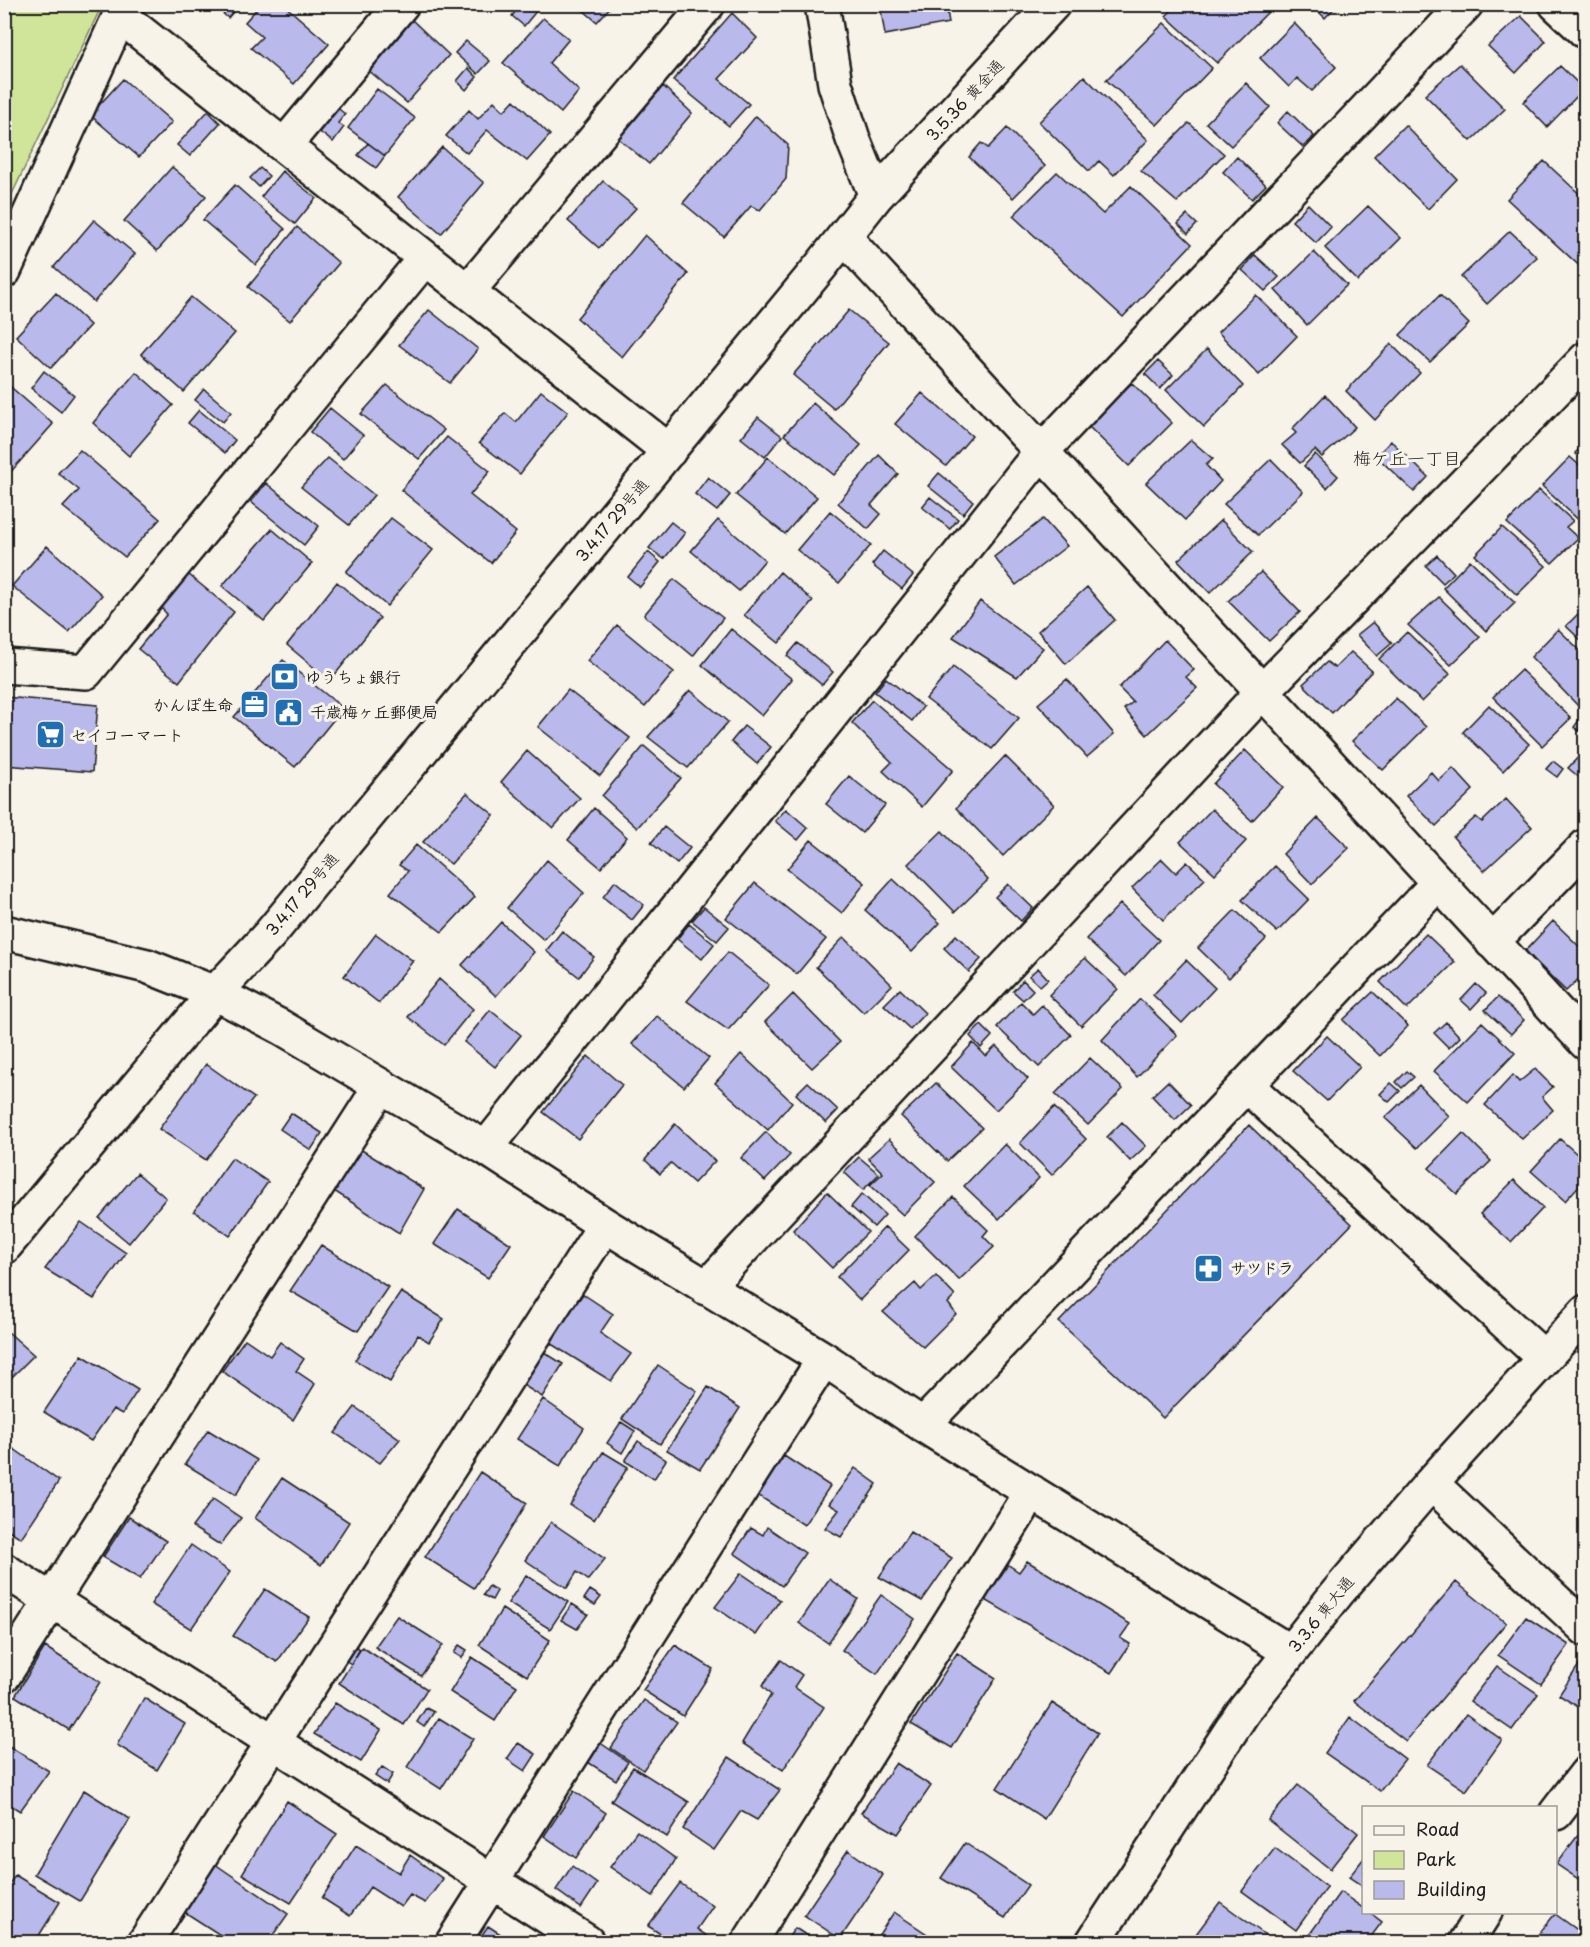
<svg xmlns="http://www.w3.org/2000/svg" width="1590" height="1947" font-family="'Playpen Sans','Klee One',sans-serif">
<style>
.green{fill:#d0e599;stroke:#76805a;stroke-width:1.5}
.building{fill:#b9b9eb;stroke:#1c1c1c;stroke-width:1.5}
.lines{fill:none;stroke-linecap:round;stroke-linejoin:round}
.minor-casing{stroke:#1c1c1c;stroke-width:38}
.minor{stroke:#f7f3e8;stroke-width:33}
.labels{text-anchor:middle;stroke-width:6;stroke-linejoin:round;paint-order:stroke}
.street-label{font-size:16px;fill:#1c1c1c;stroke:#f7f3e8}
.poi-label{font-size:16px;font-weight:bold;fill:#1c1c1c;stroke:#f7f3e8;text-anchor:start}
.neighbourhood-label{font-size:18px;fill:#1c1c1c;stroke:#f7f3e8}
</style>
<rect width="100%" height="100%" fill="#f7f3e8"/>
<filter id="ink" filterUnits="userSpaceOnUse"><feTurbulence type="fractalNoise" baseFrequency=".0167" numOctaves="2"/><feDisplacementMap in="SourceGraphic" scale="12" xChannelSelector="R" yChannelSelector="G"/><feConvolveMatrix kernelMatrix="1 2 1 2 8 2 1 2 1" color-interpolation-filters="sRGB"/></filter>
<g filter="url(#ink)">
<!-- green -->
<path class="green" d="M5,4L102,5L5,209L4,5Z"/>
<!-- building -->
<path class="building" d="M212,4H240L228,18Z
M261,4H283L329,44L294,84L251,48L262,37L245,22Z
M521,4H542L524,26L512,16Z
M576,4H613L597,22Z
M880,4H946L949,23L885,35Z
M1178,4H1270L1273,7L1217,63L1166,16Z
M1311,4H1338L1325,18Z
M732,13L757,38L719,79L749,104L729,126L673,80Z
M1521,16L1546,41L1516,73L1488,46Z
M543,18L569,39L549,63L579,91L561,113L503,63Z
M412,20L449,55L407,103L367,69Z
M1164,23L1212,68L1157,125L1106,80Z
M1294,23L1336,67L1312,91L1297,78L1289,87L1260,58Z
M466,41L490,61L478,74L455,53Z
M1460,64L1505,109L1471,141L1425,95Z
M1560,66L1584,89L1547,127L1523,102Z
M468,68L477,77L466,90L457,81Z
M1084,76L1148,140L1114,175L1099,161L1089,171L1039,122Z
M123,79L172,122L139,157L90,115Z
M1246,83L1270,107L1231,146L1206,123Z
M663,86L692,113L649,164L618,138Z
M377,89L415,118L385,156L348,128Z
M514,100L550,135L527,161L487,130L467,153L446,136L469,110L478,119L494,101L504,111Z
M335,106L345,114L338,123L344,127L333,142L317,130Z
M208,111L220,123L190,156L177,145Z
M1288,111L1314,136L1303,147L1277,123Z
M756,116L788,145L786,179L760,210L751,206L724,237L683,203Z
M1189,123L1224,154L1177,202L1141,171Z
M1405,125L1457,179L1428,209L1374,156Z
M1007,128L1045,166L1013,198L969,157L981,143L988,148Z
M368,143L385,156L376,168L358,155Z
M442,147L484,183L441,234L398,197Z
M1237,157L1266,185L1252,199L1223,172Z
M1544,161L1586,200V272L1507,199Z
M172,167L206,196L157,251L124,221Z
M260,168L269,176L259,187L250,178Z
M282,171L316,198L295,224L261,197Z
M1057,172L1103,214L1131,186L1192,244L1123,317L1013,216Z
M603,181L636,208L599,248L568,221Z
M235,185L285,229L256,265L203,220Z
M1308,204L1331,227L1316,243L1292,221Z
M1368,206L1401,238L1358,281L1325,248Z
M1187,215L1197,224L1188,234L1178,224Z
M94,220L135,254L94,302L54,267Z
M297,227L339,263L290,321L248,287Z
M1510,231L1537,257L1487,304L1461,277Z
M645,235L688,274L622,357L577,318Z
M1314,252L1347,285L1307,325L1275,290Z
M1255,255L1279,277L1265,291L1242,270Z
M56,293L90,325L51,368L16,336Z
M1256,295L1297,336L1259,375L1218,332Z
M1440,295L1469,324L1430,362L1400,335Z
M191,297L235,333L184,392L141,354Z
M429,310L478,349L450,383L399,345Z
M849,310L889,342L834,409L793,375Z
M1391,344L1420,373L1375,420L1346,391Z
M1207,349L1243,386L1204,427L1166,390Z
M1158,361L1173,375L1160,389L1145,374Z
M44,371L74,395L61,412L31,388Z
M136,372L173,405L129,456L93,423Z
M5,382L53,424L8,475L4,471Z
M1132,383L1172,423L1129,466L1087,425Z
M387,385L444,430L419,459L361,414Z
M204,389L231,412L223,422L195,400Z
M541,391L568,412L520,474L479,443L505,413L516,422Z
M922,393L972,436L946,466L895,424Z
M1325,395L1355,427L1322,457L1315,450L1300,463L1282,445L1296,433L1292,429Z
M813,403L861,445L834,475L784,435Z
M330,408L363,435L343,459L310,432Z
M199,410L235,440L225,453L188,423Z
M758,417L782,436L765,457L741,438Z
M447,437L490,471L470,495L516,532L491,563L401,490Z
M1191,440L1213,459L1206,465L1221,481L1185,520L1146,483Z
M1391,441L1428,477L1414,492L1376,456Z
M1586,443V463L1575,453Z
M80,450L160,519L125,557L63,507L79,490L58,473Z
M1315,454L1338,476L1327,488L1304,466Z
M879,455L898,474L871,505L881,514L868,529L838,503Z
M768,457L817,497L785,534L736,495Z
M1570,457L1586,471L1585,526L1542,486Z
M328,458L374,495L349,525L301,487Z
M1271,459L1303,492L1258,535L1224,504Z
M939,473L973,501L963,514L928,486Z
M708,477L730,495L717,511L695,494Z
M266,483L319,526L304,545L251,502Z
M1539,490L1573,521L1566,527L1578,538L1552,563L1507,523Z
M930,497L958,519L950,529L922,507Z
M830,511L871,545L839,583L797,550Z
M391,518L433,550L387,606L346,572Z
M1043,519L1067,546L1016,585L994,557Z
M718,520L765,560L739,591L691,551Z
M1221,520L1253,552L1210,593L1178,560Z
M671,522L685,533L664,559L649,548Z
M1502,527L1546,566L1517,595L1475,555Z
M272,529L312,563L264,621L222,586Z
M47,546L102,595L69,632L12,586Z
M883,551L913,575L902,589L872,565Z
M648,552L660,562L640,587L628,577Z
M1437,555L1454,573L1443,583L1426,566Z
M1470,560L1515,603L1486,631L1443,588Z
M780,572L813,601L779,643L744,615Z
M1261,572L1300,612L1269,641L1228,601Z
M188,574L234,612L179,682L138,649L167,614L160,607Z
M674,579L723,618L693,656L644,615Z
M337,582L380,618L330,681L287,645Z
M1087,587L1115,620L1066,664L1038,631Z
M1439,597L1480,637L1451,665L1408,625Z
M980,601L1043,648L1017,677L953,637Z
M1586,606V645L1566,626Z
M1373,622L1392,643L1377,656L1357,635Z
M617,625L674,672L645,707L587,661Z
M731,629L792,679L762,716L702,665Z
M1558,629L1586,656V701L1579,707L1531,657Z
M1407,632L1450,674L1422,702L1379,659Z
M1165,640L1194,670L1186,677L1197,688L1147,735L1124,709L1133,702L1119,688Z
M798,643L833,672L822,685L787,656Z
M1351,652L1372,671L1332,713L1303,684L1327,662L1335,668Z
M283,660L343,708L295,767L234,717Z
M953,667L1019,718L992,749L926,699Z
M1521,670L1571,718L1542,746L1493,697Z
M886,678L923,707L912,721L875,692Z
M1067,679L1114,734L1087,757L1038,704Z
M568,690L630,738L600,776L538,727Z
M690,690L728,722L688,768L648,737Z
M4,697L98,705L92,772L4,765Z
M1396,698L1426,727L1383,770L1352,741Z
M872,700L953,770L922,807L883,771L892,762L852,723Z
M1489,705L1529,744L1503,771L1463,732Z
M1583,715L1586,717V736L1574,727Z
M744,726L771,747L757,764L731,742Z
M644,746L681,778L637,828L602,796Z
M1586,749V783L1568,768Z
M1245,750L1283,787L1252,821L1213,784Z
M527,751L580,798L553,828L501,782Z
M1005,756L1054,805L1003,856L956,808Z
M1553,761L1563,769L1557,777L1546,769Z
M1453,768L1473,790L1436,826L1406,796L1431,772L1439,781Z
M849,776L885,805L862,833L826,804Z
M467,793L494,815L451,864L423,842Z
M1506,799L1532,827L1484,871L1453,837L1476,817L1482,822Z
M594,808L627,837L601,868L568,840Z
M786,809L808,828L798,840L775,821Z
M1212,809L1246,841L1215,874L1180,842Z
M1318,818L1349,848L1312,884L1283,854Z
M664,827L690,848L677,864L651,843Z
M942,831L988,880L955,912L908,864Z
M811,840L865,883L842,913L787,869Z
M416,845L475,897L442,932L390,893L408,871L399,865Z
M1162,859L1176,873L1187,862L1205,879L1163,920L1132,888Z
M547,860L584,893L544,940L507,908Z
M1275,866L1309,899L1277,932L1242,900Z
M893,879L940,923L912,952L865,910Z
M615,881L644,905L632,920L603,897Z
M755,883L826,939L797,974L726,918Z
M1008,884L1033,908L1021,921L995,897Z
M1120,904L1159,940L1126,976L1086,939Z
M704,907L729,927L717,941L692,921Z
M1235,910L1266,939L1229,978L1198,948Z
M1553,921L1586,953V972L1566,991L1525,951Z
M501,922L534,952L496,996L462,965Z
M689,924L714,944L702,959L677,939Z
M562,931L594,957L579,977L546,951Z
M376,934L413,961L379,1003L344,976Z
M1426,934L1455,962L1407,1009L1380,982Z
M956,935L981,959L969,972L944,948Z
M844,937L892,985L864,1013L816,967Z
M728,952L769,985L728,1030L687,1001Z
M1085,958L1118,989L1081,1026L1049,995Z
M1186,960L1215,988L1182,1023L1153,995Z
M1038,968L1048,979L1040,986L1029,976Z
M439,979L473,1009L444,1045L408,1017Z
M1023,980L1033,990L1023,1000L1013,991Z
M1476,984L1486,993L1471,1009L1461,1000Z
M900,989L925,1013L910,1029L884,1005Z
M1373,992L1408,1026L1380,1056L1343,1020Z
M793,994L840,1042L812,1068L765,1022Z
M1498,997L1524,1020L1511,1034L1485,1010Z
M1140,999L1177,1035L1137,1077L1102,1040Z
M1021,1002L1033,1014L1042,1005L1071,1035L1039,1067L997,1027Z
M490,1010L521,1035L495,1067L464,1042Z
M657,1016L709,1058L684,1087L632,1044Z
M1446,1022L1460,1037L1449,1048L1434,1033Z
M1482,1022L1515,1053L1468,1102L1434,1071Z
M981,1025L992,1036L981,1048L970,1036Z
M1327,1036L1360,1067L1327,1101L1293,1071Z
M973,1043L986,1056L996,1046L1028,1079L996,1110L951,1067Z
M741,1054L792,1102L768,1130L715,1083Z
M588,1056L622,1085L578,1139L543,1112Z
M1090,1058L1123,1089L1088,1125L1055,1094Z
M206,1064L254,1098L206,1160L159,1129Z
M1535,1069L1553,1087L1542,1097L1553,1110L1522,1139L1485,1105L1513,1075L1519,1082Z
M1407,1071L1414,1077L1402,1088L1396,1082Z
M1168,1081L1191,1105L1175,1120L1152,1096Z
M808,1082L838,1110L826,1123L796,1094Z
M936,1083L982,1128L947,1161L901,1116Z
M1391,1083L1400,1091L1389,1102L1380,1094Z
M1419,1085L1449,1116L1417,1148L1385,1118Z
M1054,1107L1086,1139L1052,1175L1020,1143Z
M291,1113L322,1133L311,1150L280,1129Z
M1122,1122L1146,1146L1130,1161L1107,1137Z
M675,1124L715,1161L694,1183L671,1163L660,1174L645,1160Z
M1249,1125L1352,1224L1163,1418L1059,1322Z
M766,1132L790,1155L765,1181L741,1158Z
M1463,1133L1491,1161L1457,1194L1429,1168Z
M889,1139L935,1182L903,1215L870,1185L883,1173L868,1158Z
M1560,1139L1586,1162V1178L1565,1201L1531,1171Z
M1005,1144L1039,1178L999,1219L964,1186Z
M357,1147L424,1189L399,1233L331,1189Z
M859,1157L879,1174L863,1190L844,1172Z
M232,1158L268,1182L230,1236L194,1211Z
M137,1173L166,1198L129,1243L99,1218Z
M1514,1180L1543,1208L1511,1242L1480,1214Z
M827,1192L868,1232L832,1268L793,1230Z
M862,1194L885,1215L874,1227L851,1207Z
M953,1197L988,1230L983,1236L994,1247L959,1280L915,1236Z
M458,1209L511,1244L488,1278L434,1244Z
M81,1222L126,1253L94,1299L45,1269Z
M885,1227L909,1250L860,1300L837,1277Z
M321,1245L388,1287L358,1331L290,1291Z
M936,1276L955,1296L948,1303L956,1314L923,1347L883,1312L915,1283L921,1290Z
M401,1292L444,1319L429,1342L418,1335L390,1382L355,1360Z
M583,1294L613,1314L600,1333L631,1354L611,1381L548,1342Z
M8,1332L34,1355L4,1385V1336Z
M245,1339L270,1356L280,1342L304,1359L296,1371L315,1384L293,1420L222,1371Z
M536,1347L563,1364L542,1397L515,1380Z
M82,1355L138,1390L122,1414L113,1409L91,1441L44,1412Z
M658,1365L697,1391L660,1444L622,1419Z
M708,1387L740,1408L700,1469L667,1450Z
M543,1399L584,1428L560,1466L517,1439Z
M355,1407L400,1439L380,1463L335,1433Z
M621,1422L635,1431L622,1453L607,1443Z
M208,1430L257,1460L236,1495L185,1464Z
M638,1441L666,1460L654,1479L625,1461Z
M14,1449L59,1481L21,1538L4,1527V1464Z
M603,1452L628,1467L594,1520L570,1505Z
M784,1456L830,1486L804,1525L756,1494Z
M855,1468L877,1484L841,1537L825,1528L839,1510L829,1504Z
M480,1472L527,1503L474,1588L425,1557Z
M282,1478L349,1522L321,1565L255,1518Z
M213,1499L241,1518L220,1545L192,1527Z
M129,1517L166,1541L140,1579L103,1557Z
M551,1522L605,1559L588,1580L577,1572L567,1588L525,1560Z
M767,1527L805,1553L782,1586L734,1553L751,1528L763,1535Z
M910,1532L952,1558L922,1601L879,1577Z
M191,1545L230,1572L191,1629L151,1604Z
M1027,1561L1130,1624L1120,1638L1130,1644L1111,1673L982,1598L1007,1564L1019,1572Z
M741,1573L780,1600L756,1635L715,1607Z
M526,1575L568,1602L550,1629L508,1603Z
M829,1579L858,1599L828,1643L799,1623Z
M1456,1582L1506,1623L1406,1741L1354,1701Z
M489,1586L497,1591L492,1600L483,1595Z
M265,1589L309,1617L277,1662L233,1636Z
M590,1590L601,1597L595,1605L584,1599Z
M881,1595L915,1619L877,1674L842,1650Z
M572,1604L588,1614L577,1629L561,1620Z
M502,1609L550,1640L527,1676L479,1645Z
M397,1616L443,1645L421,1676L375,1647Z
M1526,1617L1569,1645L1541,1684L1498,1655Z
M350,1643L360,1649L351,1664L341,1657Z
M459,1645L467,1650L462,1658L454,1653Z
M675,1645L713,1669L683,1716L643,1690Z
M45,1647L100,1682L69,1730L15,1696Z
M362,1647L427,1689L404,1725L339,1683Z
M957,1653L996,1678L952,1748L911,1724Z
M472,1657L517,1686L495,1721L450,1692Z
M1583,1659L1586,1661V1712L1559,1695Z
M781,1660L802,1675L794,1687L824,1707L783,1770L742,1743L771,1695L762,1686Z
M1497,1666L1538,1694L1512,1730L1470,1701Z
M144,1698L185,1724L157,1770L117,1745Z
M644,1700L677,1722L643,1770L611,1748Z
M335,1703L381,1730L361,1762L314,1734Z
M1052,1703L1098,1733L1044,1819L997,1788Z
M426,1708L434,1712L424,1727L417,1722Z
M1466,1714L1502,1740L1466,1791L1427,1765Z
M1350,1717L1405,1759L1380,1791L1325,1753Z
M439,1718L473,1739L441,1789L407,1767Z
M599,1742L628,1762L616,1780L586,1761Z
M4,1743L49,1771L20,1811L4,1801Z
M518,1743L536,1754L525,1771L507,1759Z
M729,1757L780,1790L757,1820L741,1811L714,1850L683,1829Z
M896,1763L931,1786L898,1834L861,1813Z
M382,1767L393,1774L387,1784L375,1776Z
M633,1767L689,1802L667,1837L611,1801Z
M1298,1785L1358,1833L1330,1869L1268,1820Z
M84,1790L130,1819L80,1901L34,1874Z
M574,1791L606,1813L576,1858L544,1836Z
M287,1801L337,1834L291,1903L242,1874Z
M1586,1825V1884L1556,1864Z
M637,1831L676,1859L653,1896L610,1867Z
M965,1843L1028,1885L1005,1918L941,1878Z
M356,1845L399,1873L410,1855L443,1879L425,1903L410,1895L401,1907L370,1887L350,1916L322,1898Z
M1275,1848L1327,1887L1296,1930L1242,1891Z
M848,1850L883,1875L840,1939L804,1915Z
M1364,1858V1887L1349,1877Z
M215,1864L288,1914L268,1942H231L183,1911Z
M572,1866L597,1884L581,1908L556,1890Z
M15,1875L60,1902L35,1942H4V1892Z
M680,1883L713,1906L697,1929L707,1936L703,1942H673L648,1926Z
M1340,1892L1364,1909V1912H1369L1382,1922L1367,1942H1304Z
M1220,1902L1275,1942H1199L1193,1938Z
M894,1912L927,1934L921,1942H874Z
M1555,1914L1586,1936V1942H1532Z
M488,1926L513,1942H477Z
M795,1928L817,1942H785Z"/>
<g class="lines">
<defs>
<path id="minor" d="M1556,4L1586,32
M120,16L669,451
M284,146L402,4
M876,196L1053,4
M844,237L1586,1043
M4,271L125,4
M468,291L708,4
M4,666L86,672L425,258
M4,932L147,966L215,993L281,1027L486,1148L605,1225L824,1359L923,1425L1290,1652
M1492,942L1586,846
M1246,1085L1544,1358
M486,1148L1041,452L1466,4
M4,1247L215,993L270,934L820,267L876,196L853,139L835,84L822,4
M706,1288L1262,692L1586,359
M923,1425L1438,883
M1431,1483L1586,1629
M4,1570L587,1942
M4,1675L381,1086
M1556,1813L1586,1774
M145,1942L605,1225
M453,1942L824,1359
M749,1942L1032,1492
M1093,1942L1243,1712L1338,1592L1431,1483L1586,1312
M1466,1942L1485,1912"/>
</defs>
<!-- minor casing -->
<use href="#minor" class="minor-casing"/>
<!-- minor -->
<use href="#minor" class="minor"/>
</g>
</g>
<!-- icons -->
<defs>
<symbol id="bank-square" viewBox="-11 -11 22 22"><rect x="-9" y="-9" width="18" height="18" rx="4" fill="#1f6fb2" stroke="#f7f3e8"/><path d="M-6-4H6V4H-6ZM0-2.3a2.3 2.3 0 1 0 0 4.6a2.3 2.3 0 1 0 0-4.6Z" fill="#fff"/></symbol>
<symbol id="office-square" viewBox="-11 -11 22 22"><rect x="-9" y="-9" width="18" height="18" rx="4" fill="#1f6fb2" stroke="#f7f3e8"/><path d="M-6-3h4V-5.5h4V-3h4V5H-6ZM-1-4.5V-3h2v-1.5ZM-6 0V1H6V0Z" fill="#fff"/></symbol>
<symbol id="civic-square" viewBox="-11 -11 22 22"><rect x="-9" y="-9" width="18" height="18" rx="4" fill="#1f6fb2" stroke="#f7f3e8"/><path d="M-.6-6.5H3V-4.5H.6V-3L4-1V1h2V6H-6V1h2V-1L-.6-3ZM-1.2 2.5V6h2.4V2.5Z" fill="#fff"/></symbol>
<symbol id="supermarket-square" viewBox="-11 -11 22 22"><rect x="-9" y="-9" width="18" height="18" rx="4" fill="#1f6fb2" stroke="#f7f3e8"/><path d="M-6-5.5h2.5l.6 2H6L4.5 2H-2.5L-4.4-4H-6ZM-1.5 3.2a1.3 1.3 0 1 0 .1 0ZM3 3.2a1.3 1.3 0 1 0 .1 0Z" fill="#fff"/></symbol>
<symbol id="pharmacy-square" viewBox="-11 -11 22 22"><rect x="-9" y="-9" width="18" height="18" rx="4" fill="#1f6fb2" stroke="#f7f3e8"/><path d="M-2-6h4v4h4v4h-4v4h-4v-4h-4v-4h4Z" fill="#fff"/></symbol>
</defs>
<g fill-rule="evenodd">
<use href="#bank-square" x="268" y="660" width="33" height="33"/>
<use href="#office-square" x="238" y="688" width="33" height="33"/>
<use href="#civic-square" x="272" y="696" width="33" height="33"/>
<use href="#supermarket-square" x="34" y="718" width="33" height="33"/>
<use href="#pharmacy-square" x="1192" y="1252" width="33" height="33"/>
</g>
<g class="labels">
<!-- street labels -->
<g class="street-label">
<text transform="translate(965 100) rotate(-47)" y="6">3.5.36 黄金通</text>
<text transform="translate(612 520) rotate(-50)" y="6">3.4.17 29号通</text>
<text transform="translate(302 894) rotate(-50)" y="6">3.4.17 29号通</text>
<text transform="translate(1321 1614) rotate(-51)" y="6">3.3.6 東大通</text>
</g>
<!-- poi labels -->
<g class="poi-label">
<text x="305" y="683">ゆうちょ銀行</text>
<text x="233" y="711" text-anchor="end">かんぽ生命</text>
<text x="310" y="718">千歳梅ヶ丘郵便局</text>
<text x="71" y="741">セイコーマート</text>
<text x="1230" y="1274">サツドラ</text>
</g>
<!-- neighbourhood labels -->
<g class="neighbourhood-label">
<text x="1407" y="465">梅ケ丘一丁目</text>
</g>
</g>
<!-- margin -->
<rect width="1590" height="1947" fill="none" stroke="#f7f3e8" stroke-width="24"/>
<rect x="12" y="12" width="1566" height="1923" fill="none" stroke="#1c1c1c" stroke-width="2" filter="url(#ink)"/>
<!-- legend -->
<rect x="1362" y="1806" width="195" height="108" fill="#f7f3e8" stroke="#9f9d96" stroke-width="1.5"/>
<rect x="1374" y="1826" width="30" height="9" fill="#f7f3e8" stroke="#9f9d96" stroke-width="1.5"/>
<text x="1416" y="1836" font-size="18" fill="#1c1c1c">Road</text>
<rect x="1374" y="1851" width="30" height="18" fill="#d0e599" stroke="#9f9d96" stroke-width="1.5"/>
<text x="1416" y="1866" font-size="18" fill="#1c1c1c">Park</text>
<rect x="1374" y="1881" width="30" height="18" fill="#b9b9eb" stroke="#9f9d96" stroke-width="1.5"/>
<text x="1416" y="1896" font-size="18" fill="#1c1c1c">Building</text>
</svg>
